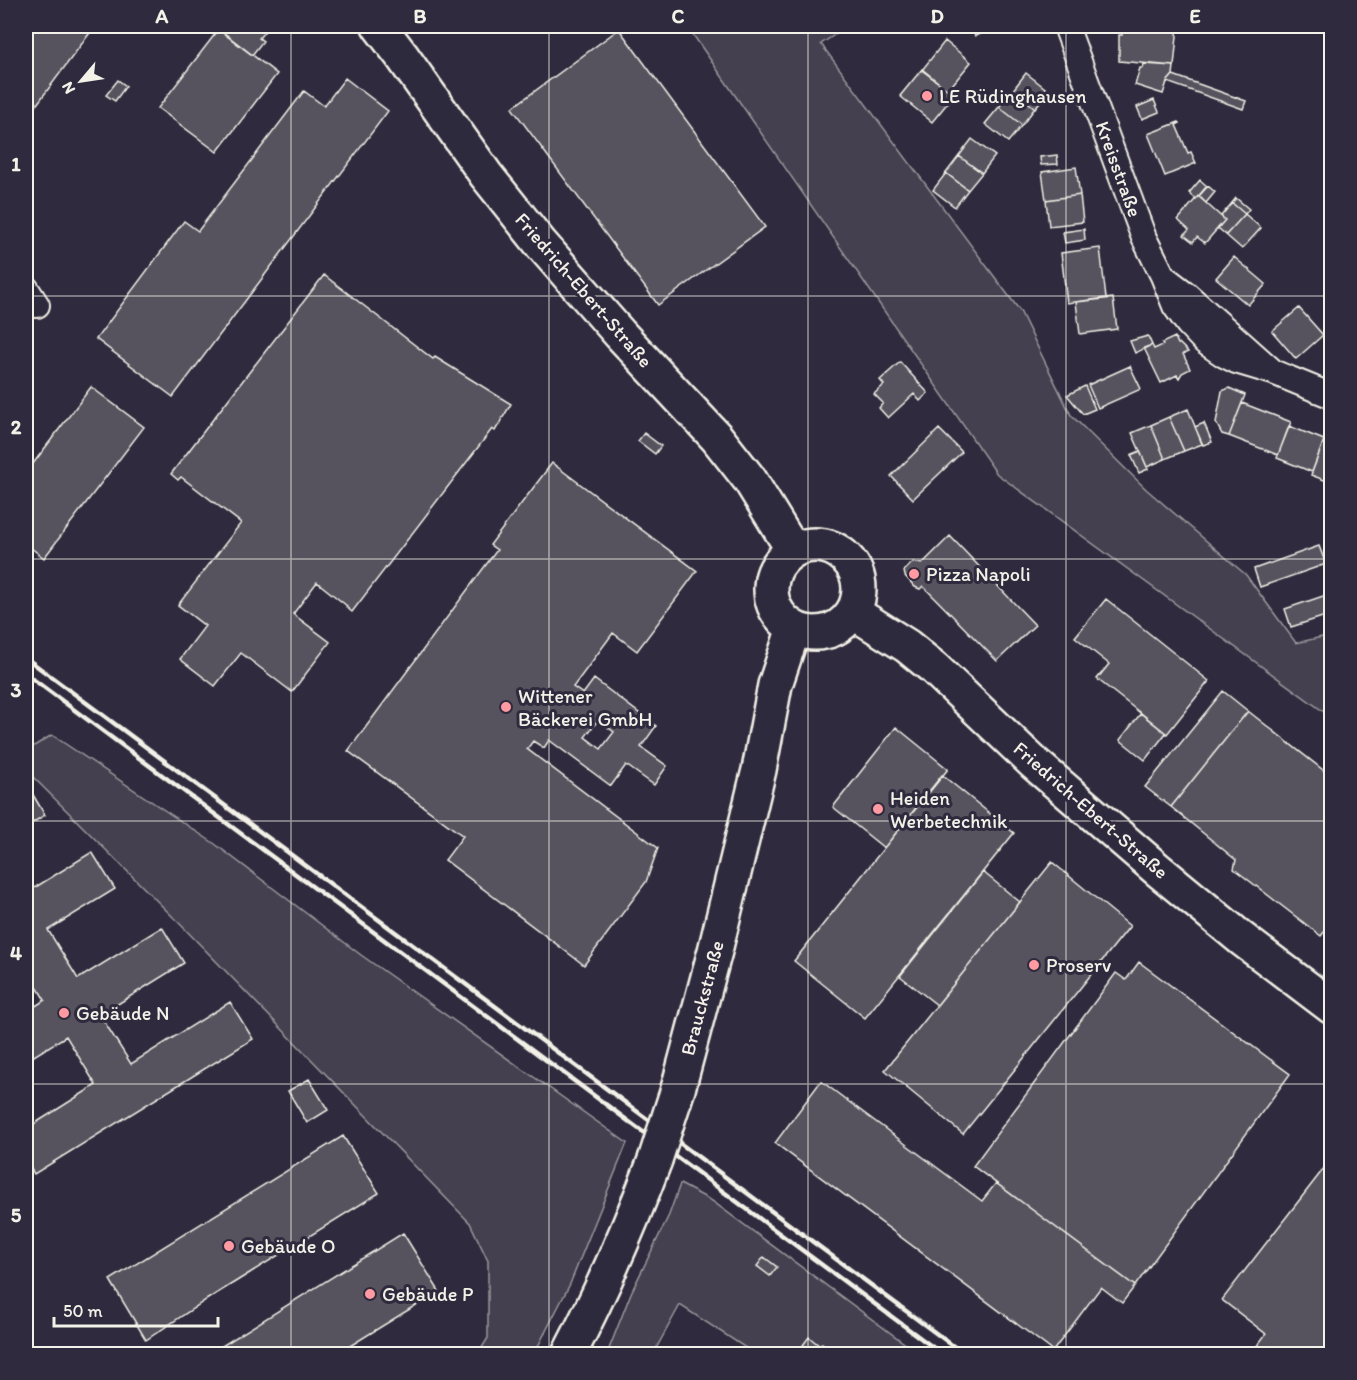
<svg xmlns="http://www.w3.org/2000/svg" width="1357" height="1380" font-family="Itim,sans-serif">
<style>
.green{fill:#454050;stroke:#9c989c;stroke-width:1.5}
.building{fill:#56525f;stroke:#f4f1e8;stroke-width:1.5;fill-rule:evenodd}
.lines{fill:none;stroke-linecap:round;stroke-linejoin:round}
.street-casing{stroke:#f4f1e8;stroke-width:28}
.secondary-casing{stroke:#f4f1e8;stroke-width:38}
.street{stroke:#2f2a3d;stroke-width:24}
.secondary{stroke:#2f2a3d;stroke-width:33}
.rail{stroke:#f4f1e8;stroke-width:4.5}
.secondary-bridge-casing{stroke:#f4f1e8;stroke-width:38;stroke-linecap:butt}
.secondary-bridge{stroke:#2f2a3d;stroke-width:33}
.grid{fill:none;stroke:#f4f1e8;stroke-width:1.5;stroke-opacity:0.55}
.poi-dot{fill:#ff9aa2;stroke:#2f2a3d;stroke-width:2}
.labels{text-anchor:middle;stroke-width:6;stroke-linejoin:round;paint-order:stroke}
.poi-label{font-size:20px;fill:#f4f1e8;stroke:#2f2a3d;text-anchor:start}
.street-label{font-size:20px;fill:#f4f1e8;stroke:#2f2a3d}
.neatline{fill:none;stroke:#f4f1e8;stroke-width:2}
.grid-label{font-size:20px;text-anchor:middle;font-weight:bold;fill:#f4f1e8}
</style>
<rect width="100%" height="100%" fill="#2f2a3d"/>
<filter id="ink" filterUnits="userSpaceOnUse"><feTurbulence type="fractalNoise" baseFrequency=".0167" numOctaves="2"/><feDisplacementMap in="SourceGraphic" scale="12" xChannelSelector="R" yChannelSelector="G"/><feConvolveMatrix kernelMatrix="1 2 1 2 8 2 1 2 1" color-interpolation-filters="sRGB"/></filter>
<g filter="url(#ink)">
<!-- green -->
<path class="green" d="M687,26H848L821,44L1020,311L1071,415L1146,489L1246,575L1296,643L1331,635V717L997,474Z
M52,735L215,844L361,955L627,1143L570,1284L534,1354H478L488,1338V1261L470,1223L181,925L26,770V751Z
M680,1184L712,1201L919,1354H755L680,1305L653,1354H607L631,1293L669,1215Z"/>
<!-- building -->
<path class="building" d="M26,26H95L32,111L26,106Z
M229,26H269L259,38L263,41L252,55L223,33Z
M971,26H1002L975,36Z
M1122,26H1178L1174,66L1119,61V35H1122Z
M219,29L277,74L217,152L158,108Z
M619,29L765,227L658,305L512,108Z
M945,41L971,62L948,90L922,70Z
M1144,64L1174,66L1173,75L1167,82L1163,94L1135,85L1140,68H1143Z
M922,69L954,95L932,122L900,96Z
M1026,73L1049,91L1035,108L1013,90Z
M1173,75L1246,101L1243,109L1167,82Z
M345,78L388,111L173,397L96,339L184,221L198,231L304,91L324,106Z
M118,80L126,86L115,101L106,95Z
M1013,90L1035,108L1022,125L999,107Z
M1154,100L1159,112L1142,119L1137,107Z
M999,107L1022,125L1008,142L985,124Z
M1179,122L1180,123L1176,125L1188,153L1191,152L1196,163L1165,176L1148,134Z
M972,139L995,156L982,173L959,156Z
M1057,155L1058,164L1041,165L1040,157Z
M959,156L982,173L968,190L946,173Z
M1076,167L1080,195L1046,200L1042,172Z
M946,173L968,190L955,207L933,190Z
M1200,180L1207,186L1196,199L1189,193Z
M1208,186L1215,192L1206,203L1199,196Z
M1080,195L1083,222L1049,226L1046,200Z
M1198,196L1225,220L1205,243L1197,237L1193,242L1184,235L1189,230L1178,220Z
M1236,198L1249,209L1245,214L1232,203Z
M1232,203L1245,214L1226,235L1218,228L1225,220L1221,216Z
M1245,214L1261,228L1242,249L1226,235Z
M1084,229L1085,240L1065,243L1063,232Z
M1100,248L1106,298L1067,303L1061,253Z
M1234,257L1266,284L1248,305L1216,278Z
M324,275L433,359L435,357L511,404L495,431L492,429L352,612L346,607L347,606L317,582L293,614L330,642L292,692L241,653L215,686L180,659L205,626L178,605L241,523L181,477L178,480L171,474Z
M1113,298L1117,329L1080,334L1076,302Z
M1299,308L1323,335L1296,359L1272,331Z
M1148,336L1152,345L1135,353L1130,341Z
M1175,337L1178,344H1180L1188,352L1183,354L1190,369L1182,373L1179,378L1177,375L1161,383L1144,348L1152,345L1154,349L1163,345L1162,343Z
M900,362L928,393L920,401L914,394L888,418L879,408L883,403L874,394L884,385L880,380Z
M1130,366L1141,389L1098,408L1088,385Z
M1085,386L1095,409L1083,414L1067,395Z
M91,387L144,427L44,558L26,544V473Z
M1229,388L1245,395L1229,436L1222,434L1216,423L1222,391Z
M1242,403L1291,422L1278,455L1229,436Z
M1188,409L1202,444L1184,451L1169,417Z
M1169,417L1184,451L1165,459L1151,425Z
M1204,423L1212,442L1203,445L1195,427Z
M1151,425L1165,459L1147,467L1132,433Z
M1289,426L1324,440L1312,472L1277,458Z
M939,429L962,452L913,499L891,476Z
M644,433L661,446L655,454L638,441Z
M1325,438L1332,440V483L1311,475Z
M1140,451L1148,469L1139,473L1131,455Z
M552,463L697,571L637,651L613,633L573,687L583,694L594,679L656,726L641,747L667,766L654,785L626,765L611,786L549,740L544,748L533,741L527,749L658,848L646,882L584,965L445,860L463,836L348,751L497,550L490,545ZM598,720L614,732L601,749L585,737Z
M950,536L1035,625L997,661L923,586L920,589L915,587L905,576L904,571L913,562L922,564Z
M1319,546L1326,564L1260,587L1254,569Z
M1332,593V614L1291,627L1285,609Z
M1106,599L1209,681L1167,734L1097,679L1109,664L1075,637Z
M1223,691L1248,711L1171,807L1145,787Z
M1248,711L1332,777V922L1321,936L1234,869L1236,860L1171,807Z
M1141,713L1166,733L1145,760L1120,740Z
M896,727L948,769L884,848L833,807Z
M942,775L1014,833L865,1018L794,961Z
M26,783L45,815L26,827Z
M92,852L115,889L48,930L78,979L162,927L184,963L100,1015L131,1064L230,1002L253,1039L34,1174L26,1161V1129L96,1085L66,1036L26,1061V1012L45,1000L26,969V893Z
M1052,862L1130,926L963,1134L885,1070Z
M983,872L1020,902L937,1005L900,976Z
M1139,962L1290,1074L1135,1286L973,1166L1116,973L1126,980Z
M309,1079L328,1110L307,1123L288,1091Z
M821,1081L982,1201L996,1183L1135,1286L1122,1303L1101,1287L1053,1351L775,1143Z
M343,1136L379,1193L206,1300L146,1340L110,1280Z
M1332,1158V1347L1325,1354H1266L1256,1347L1266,1334L1222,1300Z
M403,1233L439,1291L337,1354H209Z
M764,1257L777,1267L770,1276L757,1266Z
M809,1337L820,1346L822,1343L837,1354H815L803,1345Z"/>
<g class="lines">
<defs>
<path id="street" d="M1066,26L1144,238L1163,276L1175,306L1188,324L1205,342L1224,355L1236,361L1273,372L1332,396
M1165,278L1186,294L1270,369
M26,288L37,305"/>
<path id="secondary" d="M379,26L402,56L486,175L541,244L620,334L717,438L750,480L793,550
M771 589a44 44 0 1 1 88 0a44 44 0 1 1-88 0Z
M853,612L907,646L934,668L1034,763L1157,869L1242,939L1332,1007
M678,1089L715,951L759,770L775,685L794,628
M569,1354C602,1291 630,1226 655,1160"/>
</defs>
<!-- street casing -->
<use href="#street" class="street-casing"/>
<!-- secondary casing -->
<use href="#secondary" class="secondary-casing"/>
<!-- street -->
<use href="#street" class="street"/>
<!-- secondary -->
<use href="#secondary" class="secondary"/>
<!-- rail -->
<path class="rail" d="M26,658L964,1354
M26,674L942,1354"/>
<defs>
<path id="secondary-bridge" d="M655,1160L678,1089"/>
</defs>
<!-- secondary-bridge casing -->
<use href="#secondary-bridge" class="secondary-bridge-casing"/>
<!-- secondary-bridge -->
<use href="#secondary-bridge" class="secondary-bridge"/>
</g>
</g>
<!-- grid -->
<path class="grid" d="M291,26V1354M549,26V1354M808,26V1354M1066,26V1354M26,296H1332M26,559H1332M26,821H1332M26,1084H1332"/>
<!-- markers -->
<g class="poi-dot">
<circle cx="927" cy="96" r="6"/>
<circle cx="914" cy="574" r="6"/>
<circle cx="506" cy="707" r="6"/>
<circle cx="878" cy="809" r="6"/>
<circle cx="1034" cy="965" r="6"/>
<circle cx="64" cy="1013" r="6"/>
<circle cx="229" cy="1246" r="6"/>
<circle cx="370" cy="1294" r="6"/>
</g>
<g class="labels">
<!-- poi labels -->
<g class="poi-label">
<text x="939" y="103">LE Rüdinghausen</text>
<text x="926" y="581">Pizza Napoli</text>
<text x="518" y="703">Wittener<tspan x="518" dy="23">Bäckerei GmbH</tspan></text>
<text x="890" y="805">Heiden<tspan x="890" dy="23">Werbetechnik</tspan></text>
<text x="1046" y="972">Proserv</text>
<text x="76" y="1020">Gebäude N</text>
<text x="241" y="1253">Gebäude O</text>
<text x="382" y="1301">Gebäude P</text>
</g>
<!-- street labels -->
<g class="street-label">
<text transform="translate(1119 169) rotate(70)" y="7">Kreisstraße</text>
<text transform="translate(584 290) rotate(49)" y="7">Friedrich-Ebert-Straße</text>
<text transform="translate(1091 810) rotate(41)" y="7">Friedrich-Ebert-Straße</text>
<text transform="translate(702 998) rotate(-75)" y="7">Brauckstraße</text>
</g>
</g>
<!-- margin -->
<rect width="1357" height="1380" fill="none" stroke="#2f2a3d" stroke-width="66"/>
<!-- north arrow -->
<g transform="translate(81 81) rotate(241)" stroke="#2f2a3d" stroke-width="4.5" paint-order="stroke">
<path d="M0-4.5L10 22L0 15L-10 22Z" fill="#f4f1e8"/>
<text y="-9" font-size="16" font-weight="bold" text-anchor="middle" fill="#f4f1e8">N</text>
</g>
<!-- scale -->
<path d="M54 1317v9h164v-9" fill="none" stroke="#f4f1e8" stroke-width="3"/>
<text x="63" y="1317" font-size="18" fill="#f4f1e8" stroke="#2f2a3d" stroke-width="4.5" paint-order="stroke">50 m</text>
<rect x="33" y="33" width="1291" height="1314" class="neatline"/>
<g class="grid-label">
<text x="162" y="23">A</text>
<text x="420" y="23">B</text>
<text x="678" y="23">C</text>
<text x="937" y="23">D</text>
<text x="1195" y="23">E</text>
<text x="16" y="171">1</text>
<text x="16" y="434">2</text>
<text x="16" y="697">3</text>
<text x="16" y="960">4</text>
<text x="16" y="1222">5</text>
</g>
</svg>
